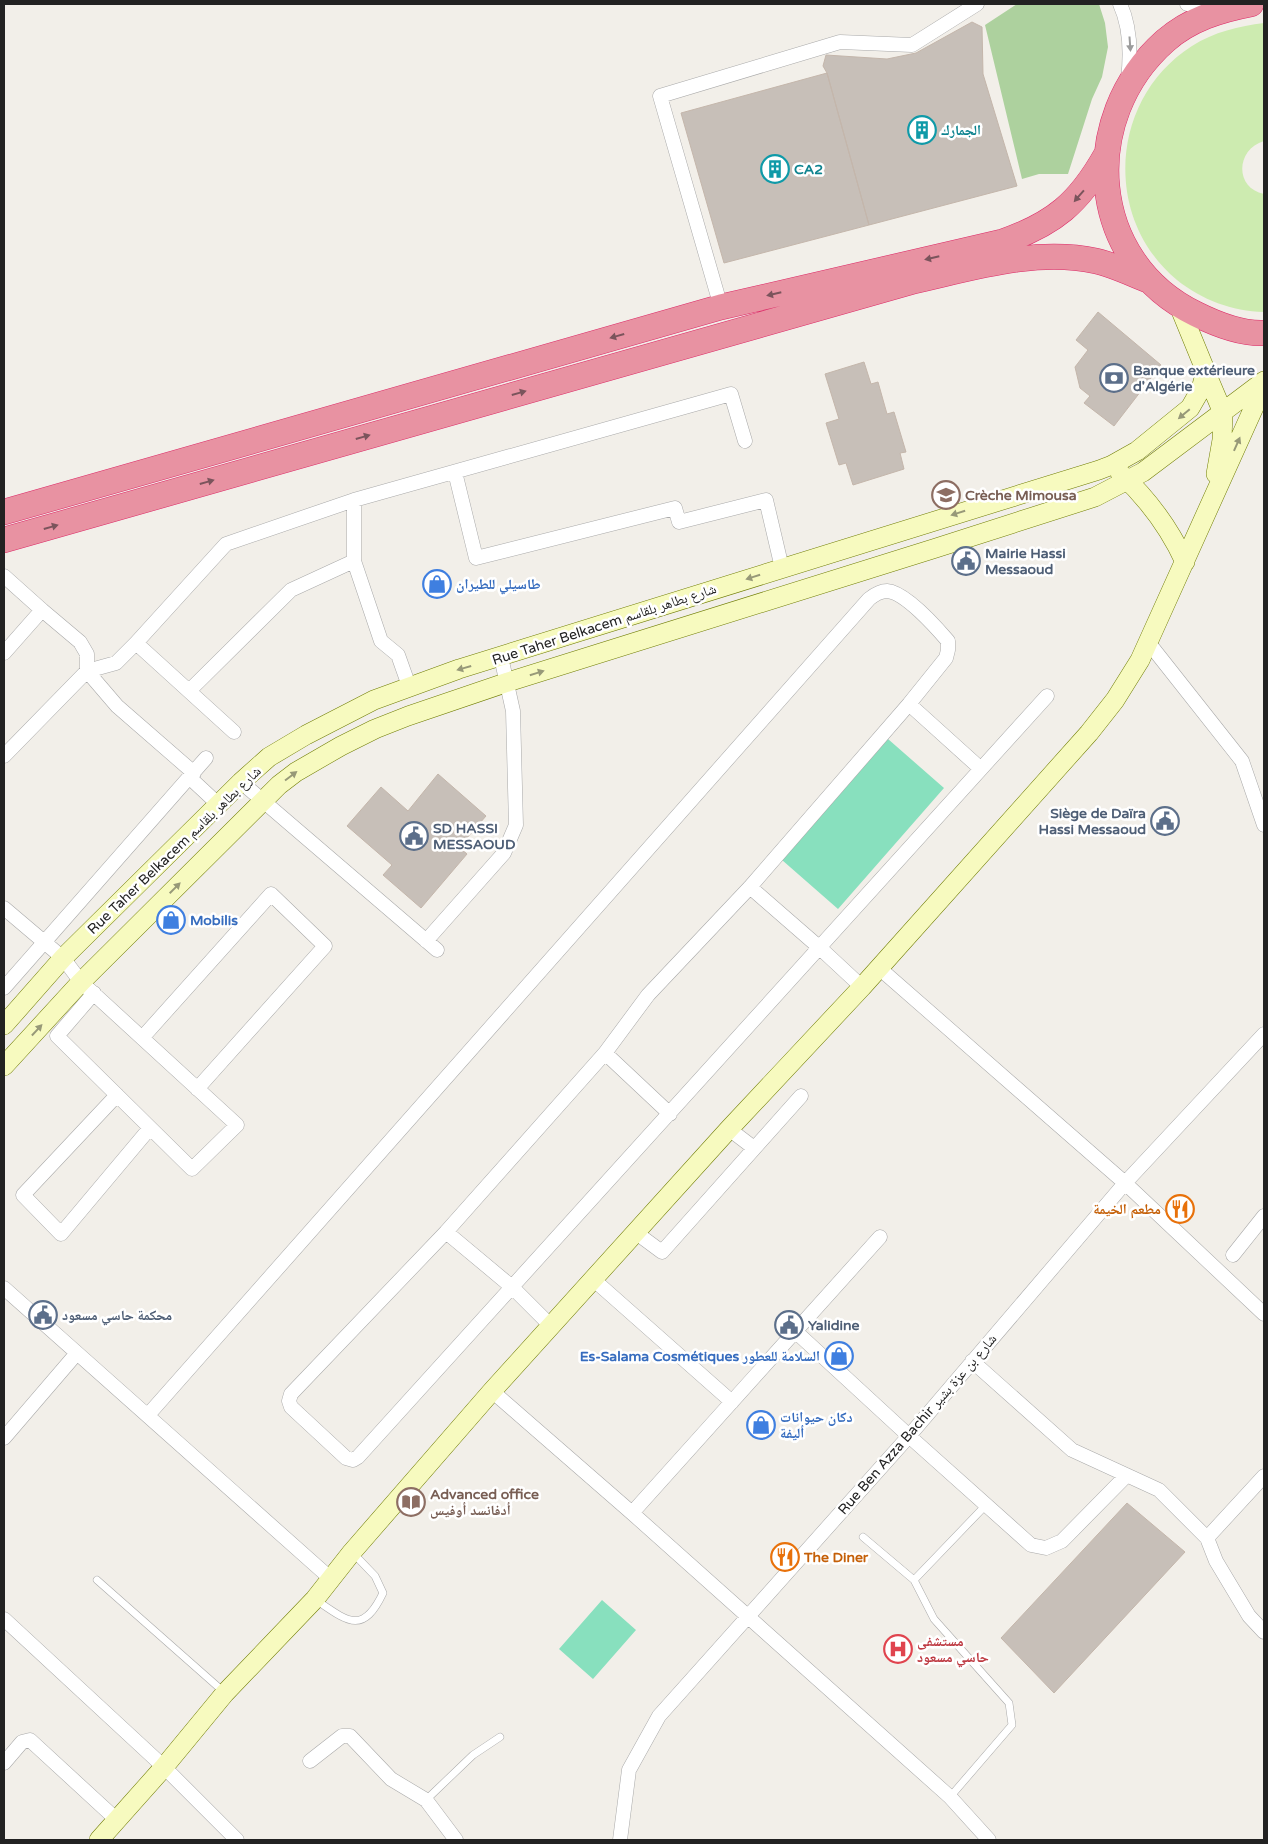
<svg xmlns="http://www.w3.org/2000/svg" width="1268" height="1844" font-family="'Varela Round','Noto Naskh Arabic',sans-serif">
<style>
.grass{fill:#cdebb0}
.forest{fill:#add19e}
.pitch{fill:#88e0be}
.building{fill:#c7bfb8;stroke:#c4b6ab}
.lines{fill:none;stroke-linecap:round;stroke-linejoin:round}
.lane-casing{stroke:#a9a9a9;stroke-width:8}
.street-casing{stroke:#a9a9a9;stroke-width:15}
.secondary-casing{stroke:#707d05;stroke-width:20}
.highway-casing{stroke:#dc2a67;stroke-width:26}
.lane{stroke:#fff;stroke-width:7}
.street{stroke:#fff;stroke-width:14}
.secondary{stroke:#f7fabf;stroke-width:19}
.highway{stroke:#e892a2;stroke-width:25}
.oneway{fill:#9c9c9c}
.oneway2{fill:#7b545c}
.oneway3{fill:#979978}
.labels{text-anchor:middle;stroke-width:5;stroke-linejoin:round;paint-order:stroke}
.culture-label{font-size:14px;font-weight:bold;fill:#0d838f;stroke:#fff;text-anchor:start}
.service-label{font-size:14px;font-weight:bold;fill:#4e5e75;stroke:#fff;text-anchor:start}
.education-label{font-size:14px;font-weight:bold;fill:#785e54;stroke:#fff;text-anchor:start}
.shop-label{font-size:14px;font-weight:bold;fill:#366cbe;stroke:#fff;text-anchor:start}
.street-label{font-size:14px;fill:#222;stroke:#fff}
.food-label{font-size:14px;font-weight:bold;fill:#c56008;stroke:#fff;text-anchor:end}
.health-label{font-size:14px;font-weight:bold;fill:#be3a42;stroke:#fff;text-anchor:start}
</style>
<rect width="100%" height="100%" fill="#f2efe9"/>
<!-- grass -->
<path class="grass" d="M1264,23V141C1236,149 1234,188 1264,194V312C1232,311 1202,300 1177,280C1102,218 1110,98 1192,46C1214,32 1239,26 1264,23Z"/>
<!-- forest -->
<path class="forest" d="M1017,4H1099L1105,23L1108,47L1102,77L1092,99L1068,174H1039L1022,179L985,25Z"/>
<!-- pitch -->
<path class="pitch" d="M888,739L944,788L838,909L782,860Z
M602,1600L636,1630L593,1679L559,1649Z"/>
<!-- building -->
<path class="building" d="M972,22L982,27L983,74L1017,186L869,225L827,73L823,66L826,55L887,59L916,53Z
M827,73L869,225L724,263L681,113Z
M1098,312L1161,365L1114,426L1084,403L1090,396L1080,388L1075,367L1088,350L1076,340Z
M864,362L871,384L878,382L887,414L894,412L906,452L900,453L904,469L853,485L846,463L839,465L826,423L839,419L825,374Z
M438,774L486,816L459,847L467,854L421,908L383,875L392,865L347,826L381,787L408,811Z
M1127,1503L1185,1552L1054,1693L1001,1638Z"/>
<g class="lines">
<defs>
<path id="lane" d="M863,1537L914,1580L934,1619L1009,1703L1012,1725L950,1797
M97,1580L225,1693
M914,1580L986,1505
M316,1600C348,1622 363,1635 383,1593L375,1576L352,1552
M426,1800L473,1755L500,1737"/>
<path id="street" d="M1120,4C1131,28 1131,54 1128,79
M1187,4L1216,10
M721,307L660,96L840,42L912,45L977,4
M455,472L476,558L675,508L679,522L766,500L782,568
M354,500V561L381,641L398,655L409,686
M4,576L42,610
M1148,642L1242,761L1264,825
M136,643L234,732
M4,653L42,610L80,642L87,654V671L117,706L194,773
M189,691L291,590L354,561
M909,704L981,769
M4,756L87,671L116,663L136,643L226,544L354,500L731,394L745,441
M189,777L218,804
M241,782L437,950
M750,887L820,948L862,987
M4,908L63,958L81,982L237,1125L192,1169L57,1036L94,993
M426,941L504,853L516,825L513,711L501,657
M878,967L1125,1183L1264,1314
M4,988L206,758
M142,1038L271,894L325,946L197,1089
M605,1053L670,1114
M117,1095L23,1195L61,1234L150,1128
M729,1129L754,1148
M446,1232L512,1287L551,1326
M635,1232L662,1252L801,1096
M1233,1255L1264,1216
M594,1280L732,1402
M4,1288L330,1578
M795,1331L909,1436L1031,1545L1046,1548L1062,1541L1126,1476
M972,1361L1072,1450L1159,1490L1207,1538L1216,1561L1249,1616L1264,1632
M492,1391L632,1513L950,1797L989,1840
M148,1415L869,599C874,595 880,591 887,591C905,592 936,627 948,641V650L946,658L909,704L750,887L648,995L605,1053L446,1232L291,1394L289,1401L291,1407L346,1458L353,1460L358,1457L1047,696
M4,1438L77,1353
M632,1513L880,1237
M1207,1538L1264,1476
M4,1619L164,1767L237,1840
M310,1761L342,1736H350L391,1779L426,1800L456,1840
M4,1763L22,1742L30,1740L117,1820
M620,1840L629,1770L659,1716L909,1436L1125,1183L1264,1034"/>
<path id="secondary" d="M1204,368L1223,413L1222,440L1216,474
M1120,473C1148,499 1169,527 1185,562
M4,1025L63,958L241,782L269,757L306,735L374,700L459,669L1099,470L1112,465L1137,451L1190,408L1201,389L1204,378V367L1179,306
M4,1066L81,982L279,785L296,772L341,746L375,729L408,716L508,682L936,548L1095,497L1143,472L1264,381
M99,1840L164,1767L225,1693L315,1599L352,1552L492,1391L729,1129L862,987L1089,733L1115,700L1140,660L1264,385"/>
<path id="highway" d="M1251,4C1220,10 1190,19 1165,41C1078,118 1087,261 1196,314C1216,324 1242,334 1264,333
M4,512L721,307L1002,242C1054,224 1079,203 1106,155
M4,540L914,281C973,268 1035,248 1096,261C1114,265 1132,274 1150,281"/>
</defs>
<!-- lane casing -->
<use href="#lane" class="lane-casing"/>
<!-- street casing -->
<use href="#street" class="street-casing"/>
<!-- secondary casing -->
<use href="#secondary" class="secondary-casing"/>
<!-- highway casing -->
<use href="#highway" class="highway-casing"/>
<!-- lane -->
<use href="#lane" class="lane"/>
<!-- street -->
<use href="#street" class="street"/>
<!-- secondary -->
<use href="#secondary" class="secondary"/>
<!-- highway -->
<use href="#highway" class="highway"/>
</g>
<!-- one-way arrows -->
<defs><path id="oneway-solid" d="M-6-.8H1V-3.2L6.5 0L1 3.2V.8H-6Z" transform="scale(1.25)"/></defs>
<use class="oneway" href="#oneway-solid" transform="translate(1130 44) rotate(86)"/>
<g class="oneway2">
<use href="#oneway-solid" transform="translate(1079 196) rotate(131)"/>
<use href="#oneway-solid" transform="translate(932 258) rotate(167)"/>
<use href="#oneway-solid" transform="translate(774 294) rotate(167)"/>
<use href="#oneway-solid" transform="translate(617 336) rotate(164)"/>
<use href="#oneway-solid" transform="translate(519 393) rotate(-16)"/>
<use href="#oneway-solid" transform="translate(363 437) rotate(-16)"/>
<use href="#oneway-solid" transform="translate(207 482) rotate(-16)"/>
<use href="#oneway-solid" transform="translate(51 527) rotate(-16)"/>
</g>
<g class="oneway3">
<use href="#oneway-solid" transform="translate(1184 414) rotate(140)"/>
<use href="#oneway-solid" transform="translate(1237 444) rotate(-66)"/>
<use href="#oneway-solid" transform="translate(958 513) rotate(163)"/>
<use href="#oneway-solid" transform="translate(753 577) rotate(162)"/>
<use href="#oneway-solid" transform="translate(464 668) rotate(164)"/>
<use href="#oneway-solid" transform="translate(537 673) rotate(-17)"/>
<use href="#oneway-solid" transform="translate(291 776) rotate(-37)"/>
<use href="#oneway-solid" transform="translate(175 888) rotate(-45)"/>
<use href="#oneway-solid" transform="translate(37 1030) rotate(-47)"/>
</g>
<!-- icons -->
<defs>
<symbol id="building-ring" viewBox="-11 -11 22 22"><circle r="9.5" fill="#fff" stroke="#0f9aa8" stroke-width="1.5"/><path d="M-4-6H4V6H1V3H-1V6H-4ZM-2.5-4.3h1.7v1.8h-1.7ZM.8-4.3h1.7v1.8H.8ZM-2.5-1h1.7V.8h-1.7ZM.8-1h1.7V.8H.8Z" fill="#0f9aa8"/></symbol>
<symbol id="bank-ring" viewBox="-11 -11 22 22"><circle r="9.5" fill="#fff" stroke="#5c6f8a" stroke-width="1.5"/><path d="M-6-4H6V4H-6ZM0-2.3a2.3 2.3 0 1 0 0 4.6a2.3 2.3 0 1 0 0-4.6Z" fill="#5c6f8a"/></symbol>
<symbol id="school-ring" viewBox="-11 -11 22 22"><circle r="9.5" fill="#fff" stroke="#8d6e63" stroke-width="1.5"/><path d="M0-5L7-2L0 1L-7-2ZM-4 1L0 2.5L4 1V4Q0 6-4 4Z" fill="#8d6e63"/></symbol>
<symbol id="civic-ring" viewBox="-11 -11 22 22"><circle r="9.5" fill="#fff" stroke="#5c6f8a" stroke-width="1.5"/><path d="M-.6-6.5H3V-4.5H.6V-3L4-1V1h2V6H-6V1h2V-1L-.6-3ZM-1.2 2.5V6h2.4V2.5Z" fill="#5c6f8a"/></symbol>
<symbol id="shop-ring" viewBox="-11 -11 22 22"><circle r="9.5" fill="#fff" stroke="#3f7fe0" stroke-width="1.5"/><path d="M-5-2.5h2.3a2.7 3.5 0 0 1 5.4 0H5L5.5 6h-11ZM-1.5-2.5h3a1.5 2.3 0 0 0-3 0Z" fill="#3f7fe0"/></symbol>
<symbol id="restaurant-ring" viewBox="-11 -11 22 22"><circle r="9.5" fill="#fff" stroke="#e8710a" stroke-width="1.5"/><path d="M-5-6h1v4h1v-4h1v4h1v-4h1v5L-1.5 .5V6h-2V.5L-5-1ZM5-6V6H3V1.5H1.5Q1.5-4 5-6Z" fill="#e8710a"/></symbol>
<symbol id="library-ring" viewBox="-11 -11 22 22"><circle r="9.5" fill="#fff" stroke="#8d6e63" stroke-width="1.5"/><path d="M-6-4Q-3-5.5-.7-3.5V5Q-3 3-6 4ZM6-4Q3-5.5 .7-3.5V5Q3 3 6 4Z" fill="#8d6e63"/></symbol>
<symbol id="hospital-ring" viewBox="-11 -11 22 22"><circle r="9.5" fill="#fff" stroke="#e0444e" stroke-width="1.5"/><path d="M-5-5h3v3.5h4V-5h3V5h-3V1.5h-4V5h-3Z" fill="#e0444e"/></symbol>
</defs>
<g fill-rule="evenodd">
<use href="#building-ring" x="906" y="114" width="32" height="32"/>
<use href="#building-ring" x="759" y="153" width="32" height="32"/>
<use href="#bank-ring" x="1098" y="362" width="32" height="32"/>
<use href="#school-ring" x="930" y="479" width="32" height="32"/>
<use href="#civic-ring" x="950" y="545" width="32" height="32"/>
<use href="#shop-ring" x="421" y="568" width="32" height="32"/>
<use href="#civic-ring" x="1149" y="805" width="32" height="32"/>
<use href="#civic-ring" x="398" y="820" width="32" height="32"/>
<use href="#shop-ring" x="155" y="904" width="32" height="32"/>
<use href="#restaurant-ring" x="1164" y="1193" width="32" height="32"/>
<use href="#civic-ring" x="27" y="1299" width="32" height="32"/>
<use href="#civic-ring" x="773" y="1309" width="32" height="32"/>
<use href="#shop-ring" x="823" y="1340" width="32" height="32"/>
<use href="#shop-ring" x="745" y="1409" width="32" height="32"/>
<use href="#library-ring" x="395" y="1486" width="32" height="32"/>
<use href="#restaurant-ring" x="769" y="1541" width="32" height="32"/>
<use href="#hospital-ring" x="882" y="1633" width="32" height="32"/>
</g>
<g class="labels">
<!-- culture labels -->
<g class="culture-label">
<text x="941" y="135">الجمارك</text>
<text x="794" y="174">CA2</text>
</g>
<!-- service labels -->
<g class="service-label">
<text x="1133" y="375">Banque extérieure<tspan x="1133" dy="16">d'Algérie</tspan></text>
<text x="985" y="558">Mairie Hassi<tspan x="985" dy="16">Messaoud</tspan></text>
<text x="1146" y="818" text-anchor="end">Siège de Daïra<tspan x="1146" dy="16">Hassi Messaoud</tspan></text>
<text x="433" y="833">SD HASSI<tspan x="433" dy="16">MESSAOUD</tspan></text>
<text x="62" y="1320">محكمة حاسي مسعود</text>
<text x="808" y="1330">Yalidine</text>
</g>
<!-- education labels -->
<g class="education-label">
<text x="965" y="500">Crèche Mimousa</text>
<text x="430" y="1499">Advanced office<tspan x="430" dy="16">أدفانسد أوفيس</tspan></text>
</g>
<!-- shop labels -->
<g class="shop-label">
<text x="456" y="589">طاسيلي للطيران</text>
<text x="190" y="925">Mobilis</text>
<text x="820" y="1361" text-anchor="end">Es-Salama Cosmétiques السلامة للعطور</text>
<text x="780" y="1422">دكان حيوانات<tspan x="780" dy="16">أليفة</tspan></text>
</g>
<!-- street labels -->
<g class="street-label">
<text transform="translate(604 624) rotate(-18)" y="5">Rue Taher Belkacem شارع بطاهر بلقاسم</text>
<text transform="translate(174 850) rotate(-44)" y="5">Rue Taher Belkacem شارع بطاهر بلقاسم</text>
<text transform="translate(917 1424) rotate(-49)" y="5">Rue Ben Azza Bachir شارع بن عزة بشير</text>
</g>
<!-- food labels -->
<g class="food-label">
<text x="1161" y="1214">مطعم الخيمة</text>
<text x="804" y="1562" text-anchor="start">The Diner</text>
</g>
<!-- health labels -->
<g class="health-label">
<text x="917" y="1646">مستشفى<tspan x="917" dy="16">حاسي مسعود</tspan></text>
</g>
</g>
<!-- border -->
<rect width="1268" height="1844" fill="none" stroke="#222222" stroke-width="10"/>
</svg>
